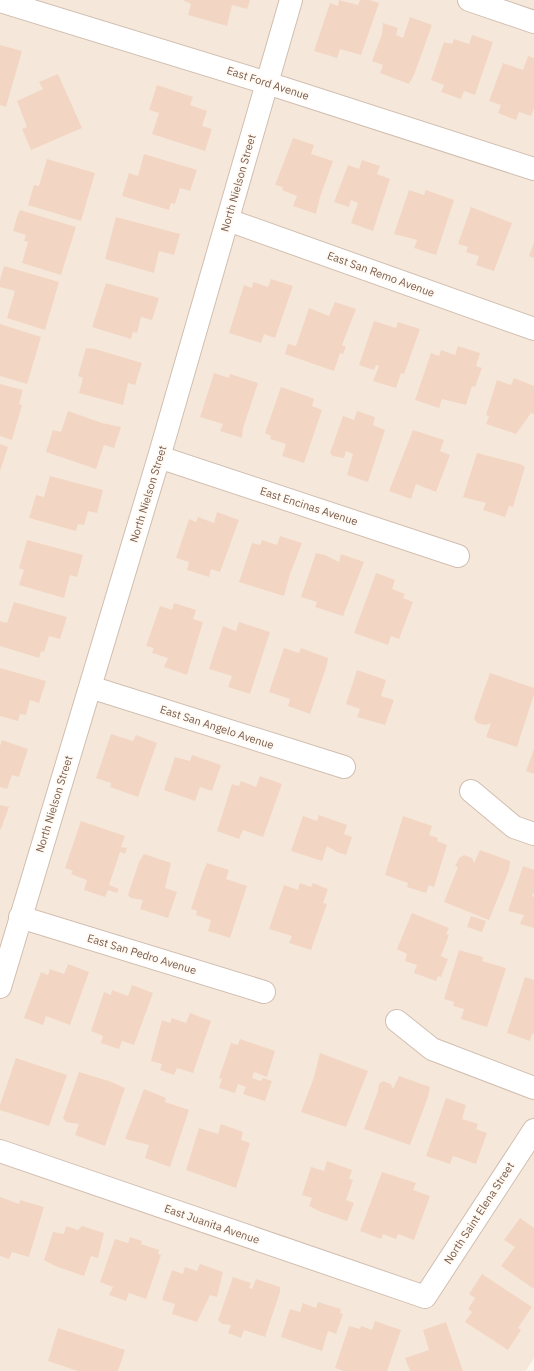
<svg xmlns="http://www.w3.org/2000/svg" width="534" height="1371" font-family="'IBM Plex Sans',sans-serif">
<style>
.residential{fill:#f5e8da}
.building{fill:#f3d5c3}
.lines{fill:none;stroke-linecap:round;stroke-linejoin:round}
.minor-casing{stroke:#d1beb0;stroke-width:24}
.minor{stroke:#fff;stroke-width:22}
.labels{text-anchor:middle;stroke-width:3.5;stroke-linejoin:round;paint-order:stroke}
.street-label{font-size:11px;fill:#7a5c4d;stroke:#fffaf3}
</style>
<rect width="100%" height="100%" fill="#fdf6ec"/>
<!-- residential -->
<path class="residential" d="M0,0H534V1358L526,1371H0Z"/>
<!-- building -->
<path class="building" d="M184,0H250L247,9L232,5L227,26L188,15L191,4L184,1Z
M339,0L358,5L360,0H370L379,3L361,55L340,49L337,58L314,51L330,3L338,6Z
M410,17L432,25L414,75L409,84L380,73L383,65L372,61L382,34L383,23L398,28L396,35L403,38Z
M472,35L493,42L475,95L464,91L461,99L441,92L444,85L431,80L444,42L452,44L454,39L469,44Z
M0,45L22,51L6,107L0,105Z
M528,56L534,58V108L531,116L519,112L516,120L498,113L501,105L489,101L503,63L523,70Z
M58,74L82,128L31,150L22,129L27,127L17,101L43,89L39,82Z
M157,85L193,97L190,105L207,111L202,126L212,129L205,151L152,134L159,113L149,110Z
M293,138L314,145L311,154L333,161L320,197L316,214L293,206L297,196L282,190L283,187L275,185Z
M144,154L197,170L190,191L180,188L175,204L171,203L169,210L122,196L129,173L138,176Z
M47,159L95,173L81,221L28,205L34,185L39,186Z
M362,160L380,166L377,174L390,179L373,231L351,223L358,203L351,200L349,207L334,202L348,165L359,169Z
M409,190L424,195L426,190L454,200L436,255L414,248L417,240L394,234Z
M471,207L512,223L494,271L476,265L479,256L466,252L468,247L458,244Z
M20,210L76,227L61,275L22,263L28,242L24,241L26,235L13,231L17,217Z
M116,217L180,234L174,255L159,251L154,273L105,259Z
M534,242V258L529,256Z
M4,266L59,282L45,330L7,318L15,291L0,287V280Z
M271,279L293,286L275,338L264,334L261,343L229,333L244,285L252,288L253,282L268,287Z
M106,283L159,298L152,320L141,317L137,333L133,332L131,339L92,327Z
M335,302L356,309L342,345L346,347L343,354L340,353L334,371L285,354L288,344L296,346L309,308L329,316Z
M374,321L396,328L398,322L420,329L404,374L401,373L396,388L373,381L379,366L376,365L374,370L359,365Z
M0,324L41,337L27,384L0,376Z
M458,346L480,353L476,366L482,368L475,387L472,386L466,405L442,399L439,408L415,400L431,353L439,356L441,350L455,355Z
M86,348L95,349L142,363L135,385L128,383L123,405L79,393L83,378L78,376Z
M214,373L229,378L230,374L258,383L243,428L242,438L220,431L223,424L200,417Z
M514,378L534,386V414L531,413L516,434L486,424L489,416L486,415L497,380L511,385Z
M0,384L23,390L19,404L22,405L12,440L0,436Z
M281,387L304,395L314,399L312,406L322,410L304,463L282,456L286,444L270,439L271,436L265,433Z
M68,411L102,423L121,427L114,448L104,445L96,469L46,452L53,430L61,432Z
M357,411L375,417L373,425L385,430L368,482L347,475L353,454L346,451L344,458L333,456L330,453L343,416L354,420Z
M413,430L444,440L440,451L450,455L436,492L416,484L411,499L389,491Z
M0,444L8,447L0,471Z
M477,453L520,464L525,467L513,507L509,506L505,517L483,510L486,503L463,497Z
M50,476L103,490L97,513L88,511L84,525L78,524L76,531L29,518L36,495L44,497Z
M217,512L239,520L220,572L211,569L209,577L187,570L189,562L176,558L189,519L196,522L198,517L214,523Z
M280,536L302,543L290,574L284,596L239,582L252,543L260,545L262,540L277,545Z
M27,540L83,555L77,577L70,575L64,598L19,585L24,570L19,568Z
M316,553L325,555L339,562L341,554L364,562L343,616L315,607L317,602L301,597Z
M376,573L395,580L392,589L405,594L403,598L413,602L399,639L391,636L388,645L354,633Z
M14,602L67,617L60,639L49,636L44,652L41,651L39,658L0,646V621L7,623Z
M174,603L196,610L193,619L203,622L187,675L164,667L168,658L152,653L154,648L146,646L160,606L172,610Z
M239,622L270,632L250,694L228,687L232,676L209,669L223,626L236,631Z
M284,648L299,653L301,648L328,658L326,668L310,714L288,706L290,699L269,692Z
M0,668L46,681L39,703L30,700L26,715L20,714L18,721L0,716Z
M357,670L386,680L381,696L394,700L385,725L357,717L360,709L346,704Z
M490,673L534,688V694L517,747L486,737L491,723L485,725L477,723L474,718Z
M111,734L133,741L136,735L157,743L138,797L110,787L111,783L96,778Z
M2,740L28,749L19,777L12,775L7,789L0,787V746Z
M534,749V774L526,771Z
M192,755L221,765L212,791L200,787L195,801L164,790L175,757L190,761Z
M260,776L282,784L263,837L243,830L239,839L217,831L232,784L239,786L241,781L256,787Z
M0,805L9,807L1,829H0Z
M319,815L347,825L344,834L352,837L346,855L337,852L327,846L322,861L291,851L303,816L317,821Z
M403,816L432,826L429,835L438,838L437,841L447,845L434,887L429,885L426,893L407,887L408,883L385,875Z
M81,821L125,836L121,847L127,848L125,854L120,852L109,885L119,889L117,893L108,890L105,897L84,890L87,880L71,874L73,871L65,868Z
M480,850L510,861L509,870L489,920L444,902L458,867L455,866L459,858L464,855L472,858L474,863Z
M144,854L171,863L165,888L177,892L168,918L140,909L143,900L131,898L128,895L139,862Z
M207,863L229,870L226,879L247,886L230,938L208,931L211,920L196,915L197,911L191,909L203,872Z
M523,866L534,870V892L532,896L534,897V928L520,924L524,915L508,911Z
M300,883L311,887L313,883L328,889L323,903L327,904L311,950L289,943L292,936L269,929L284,885L298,890Z
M412,913L449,928L446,934L449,935L441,956L448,959L441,977L438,976L436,981L414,973L417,965L405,961L407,954L397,949Z
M471,916L486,921L482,932L467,927Z
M459,950L483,957L482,961L506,968L487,1027L461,1019L464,1009L453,1006L454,1002L444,999Z
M68,964L89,972L70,1025L46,1016L43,1025L24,1018L41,972L48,975L50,969L64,974Z
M525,977L534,980V1034H532L530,1041L507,1033Z
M132,985L153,993L134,1045L122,1041L119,1049L101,1043L103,1036L91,1031L104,992L111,995L112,990L128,996Z
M190,1013L211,1021L193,1073L177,1068L174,1075L160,1070L162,1064L151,1061L162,1020L170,1023L172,1018L186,1023Z
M240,1039L275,1051L267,1077L254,1072L252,1078L261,1081L263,1078L272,1081L265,1101L243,1094L246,1087L238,1084L235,1093L219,1088L222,1079L219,1078L231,1043L238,1045Z
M320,1053L368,1071L346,1127L301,1112L314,1077Z
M16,1058L67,1075L49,1126L0,1110V1105Z
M79,1072L109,1081L125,1088L105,1146L75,1135L79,1124L66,1122L63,1118Z
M399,1076L430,1087L428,1097L410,1145L364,1129L378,1091L379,1084L383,1081L391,1084L393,1089Z
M144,1089L166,1098L165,1102L189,1110L170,1167L145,1158L149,1145L125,1139Z
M446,1098L466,1105L462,1119L478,1124L476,1129L487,1133L476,1164L453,1156L450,1164L426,1156Z
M221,1124L243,1132L241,1140L250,1143L236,1188L186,1170L199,1128L218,1134Z
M327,1161L352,1170L349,1179L353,1180L346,1200L354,1203L347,1221L321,1212L309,1206L312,1198L302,1195L311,1167L324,1171Z
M382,1172L416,1183L413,1190L430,1196L414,1240L398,1234L396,1239L383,1234L381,1239L360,1231Z
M0,1197L19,1204L20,1200L44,1207L29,1257L12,1252L9,1259L0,1256Z
M520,1218L534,1228V1289L501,1266L515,1247L504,1240Z
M66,1226L78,1230L82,1226L104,1233L98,1258L91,1256L84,1276L55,1266L44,1260L53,1232L64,1234Z
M130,1237L142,1241L141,1244L159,1250L158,1254L161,1255L146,1299L129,1293L126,1301L109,1295L113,1287L100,1282L115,1239L128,1243Z
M200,1264L223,1272L217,1297L210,1295L197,1322L172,1314L175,1304L162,1300L172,1270L183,1274L185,1267L197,1271Z
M482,1274L532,1307L518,1328L521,1330L508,1350L465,1322L472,1312L468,1309L475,1298L469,1294Z
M233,1277L251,1283L249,1288L252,1289L256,1279L280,1287V1292L265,1337L244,1330L241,1338L228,1333L231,1325L222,1324L218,1320Z
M318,1302L341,1309L340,1313L343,1314L336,1334L328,1331L322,1351L281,1337L290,1309L300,1312L303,1303L316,1308Z
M375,1321L401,1330L387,1371H344L335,1368L349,1326L360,1329L361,1326L372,1330Z
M446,1322L463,1371H410L405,1358L429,1350L423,1330Z
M58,1328L125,1350L118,1371H78L48,1361Z"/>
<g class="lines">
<defs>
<path id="minor" d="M469,0L534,22
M0,1L267,83L534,169
M228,220L534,329
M159,457L458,556
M90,687L344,767
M471,791L514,827L534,834
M20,917L264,992
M0,987L159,457L291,0
M397,1021L432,1049L534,1088
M0,1151L425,1297L534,1130"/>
</defs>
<!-- minor casing -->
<use href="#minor" class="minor-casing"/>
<!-- minor -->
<use href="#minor" class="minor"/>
</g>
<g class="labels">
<!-- street labels -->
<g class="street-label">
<text transform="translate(268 83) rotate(18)" y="4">East Ford Avenue</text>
<text transform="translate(238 183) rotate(-74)" y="4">North Nielson Street</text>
<text transform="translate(381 274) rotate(20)" y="4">East San Remo Avenue</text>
<text transform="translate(148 494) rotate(-73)" y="4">North Nielson Street</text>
<text transform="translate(309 506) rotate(18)" y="4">East Encinas Avenue</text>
<text transform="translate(217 727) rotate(18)" y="4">East San Angelo Avenue</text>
<text transform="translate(54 804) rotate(-73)" y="4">North Nielson Street</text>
<text transform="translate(142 954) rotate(17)" y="4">East San Pedro Avenue</text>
<text transform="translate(479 1213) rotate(-57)" y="4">North Saint Elena Street</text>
<text transform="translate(212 1224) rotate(19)" y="4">East Juanita Avenue</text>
</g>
</g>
</svg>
